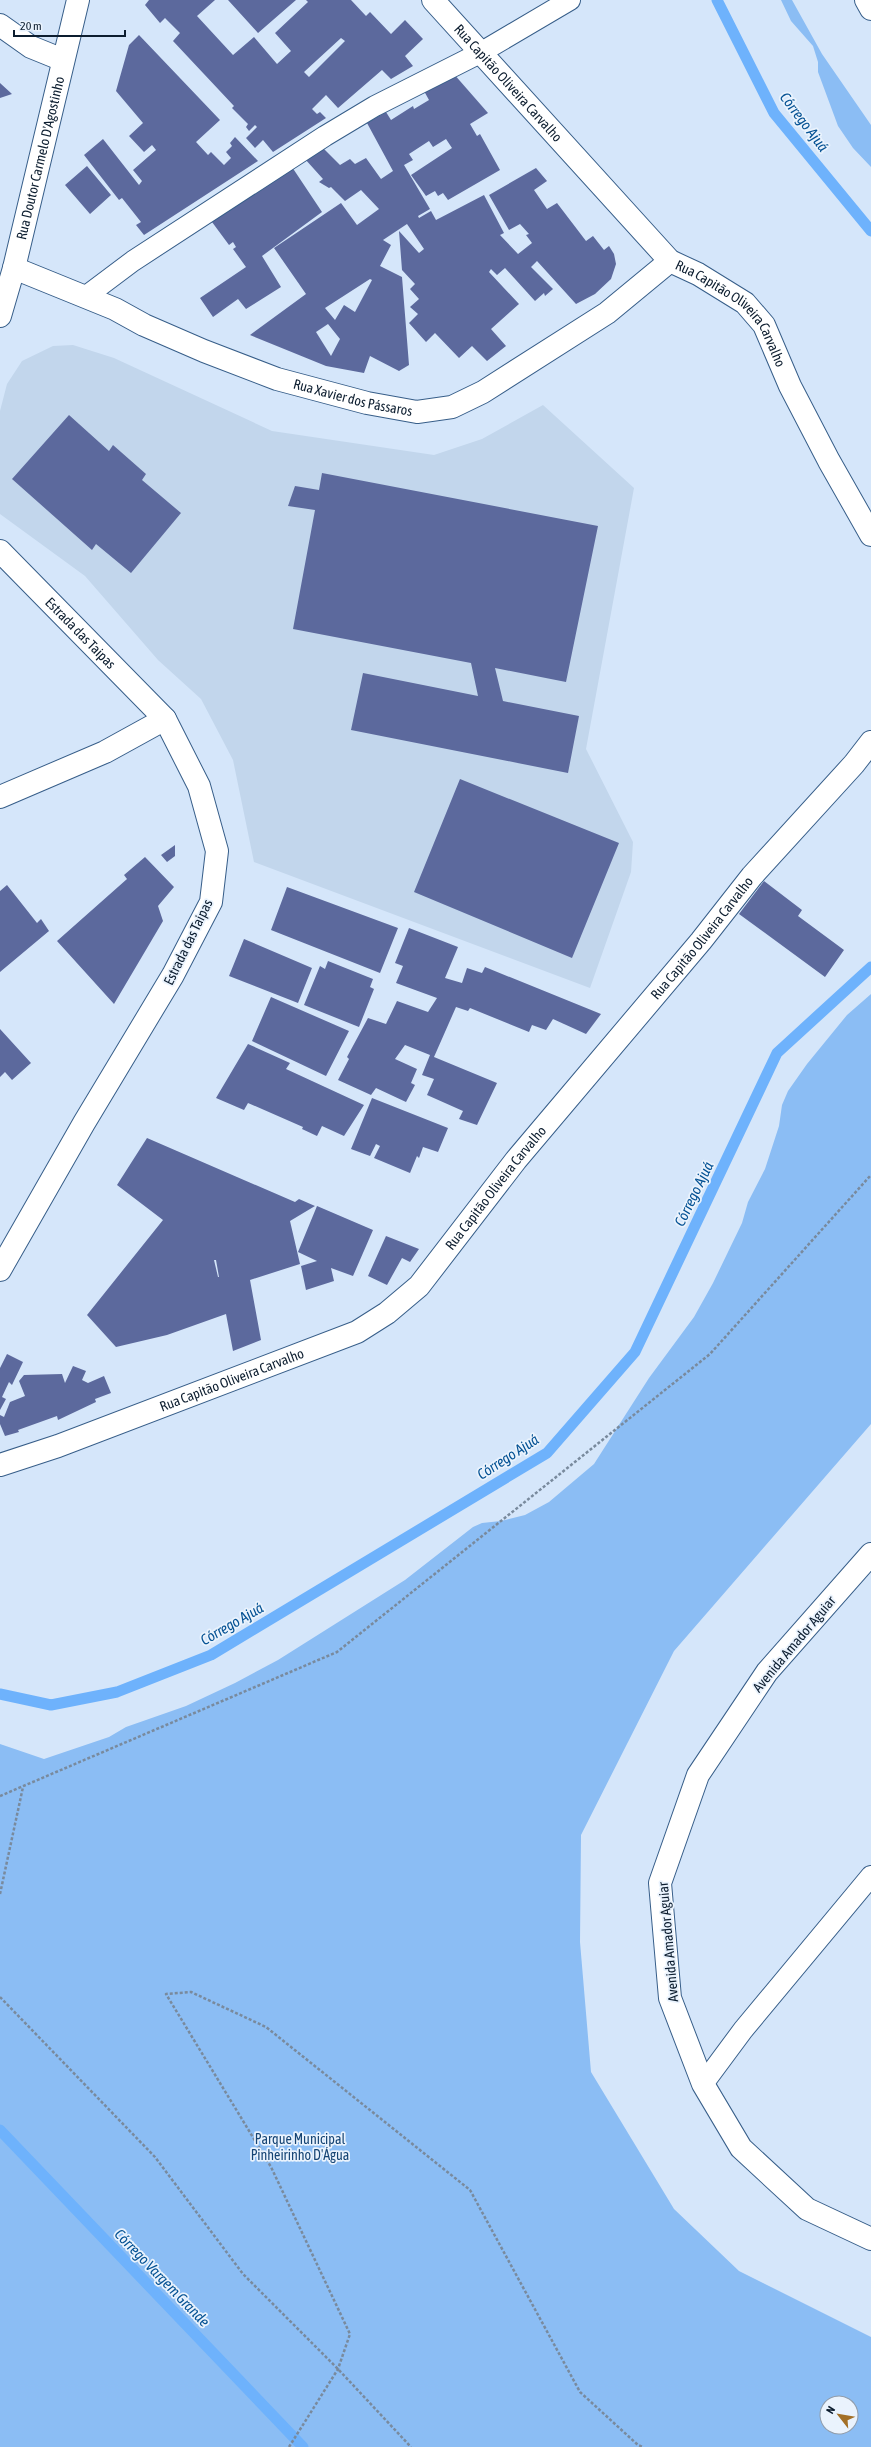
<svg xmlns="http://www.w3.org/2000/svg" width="871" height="2447" font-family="'Asap Condensed',sans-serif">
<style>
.built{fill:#c2d6ec}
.green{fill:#8bbdf4;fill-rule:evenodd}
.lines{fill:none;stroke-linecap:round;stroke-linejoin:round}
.stream{stroke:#6eb2fc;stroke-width:11}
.building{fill:#5c699d;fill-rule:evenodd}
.lane-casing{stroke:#375e89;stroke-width:22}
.street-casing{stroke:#375e89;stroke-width:24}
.secondary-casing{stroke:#375e89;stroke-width:24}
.path{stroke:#798a9d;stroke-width:2.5;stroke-dasharray:3 2;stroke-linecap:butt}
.lane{stroke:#fff;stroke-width:20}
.street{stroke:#fff;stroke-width:22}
.secondary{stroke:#fff;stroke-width:22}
.labels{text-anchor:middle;stroke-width:3.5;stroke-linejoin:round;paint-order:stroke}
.street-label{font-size:14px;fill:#0c1d2f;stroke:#eaf3fd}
.park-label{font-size:14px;fill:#154474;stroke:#eaf3fd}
.water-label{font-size:15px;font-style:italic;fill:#055294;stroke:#eaf3fd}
</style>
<rect width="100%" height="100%" fill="#d5e6fa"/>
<!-- built -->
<path class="built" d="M73,345L114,358L272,431L434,455L482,439L543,405L634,488L586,749L633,842L631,872L590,988L254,862L233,760L201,699L158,660L85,576L0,514V411L7,384L22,361L53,346Z"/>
<!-- green -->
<path class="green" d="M781,0H792L822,54L871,125V167L853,148L838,126L818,72V62L813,46L791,21Z
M871,994V1424L674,1651L581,1835L580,1942L591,2072L674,2209L739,2271L871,2337V2447H0V1744L44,1759L109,1737L126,1727L186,1706L235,1683L278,1660L405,1580L473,1527L482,1523L501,1521L525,1515L549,1502L594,1464L649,1378L694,1317L713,1283L742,1223L748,1202L765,1169L779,1126L782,1105L788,1091L807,1064L847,1015ZM827,2403H851V2427H827Z"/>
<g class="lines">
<!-- stream -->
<path class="stream" d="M717,0L774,113L871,231
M0,1694L51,1705L117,1692L211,1655L547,1453L635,1352L777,1053L871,967
M0,2130L303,2447"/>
</g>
<!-- building -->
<path class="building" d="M149,0H215L197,16L233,55L254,37L277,64L291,51L275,33L308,2L306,0H351L366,16L370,12L391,34L405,20L423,39L405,56L413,66L391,79L382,70L338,108L326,95L312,109L317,114L320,112L326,118L273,152L263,140L255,148L246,138L257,127L255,125L249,131L246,127L248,124L232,108L234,106L173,41L180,33L165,18L160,23L145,5ZM341,38L345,41L309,77L304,72Z
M228,0H296L258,33Z
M139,35L220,120L196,142L208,155L211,152L224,165L231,158L226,152L232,146L230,143L235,137L258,161L144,235L136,225L141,222L122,198L119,200L84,155L103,139L139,185L142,181L133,170L156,150L152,145L144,152L129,136L143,123L116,91L129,45Z
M453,73L488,113L470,124L477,136L480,134L500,170L448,200L443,193L438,196L435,191L426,196L411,175L452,148L446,139L433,147L429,141L409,154L413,160L404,165L430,209L418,216L419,218L431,211L436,220L484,195L504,233L500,235L518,254L532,243L526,235L529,234L520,224L509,230L489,195L536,168L547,181L534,190L547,209L557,203L586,241L593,236L604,250L609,246L614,254L616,264L611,279L595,294L576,304L537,261L531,267L553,289L545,296L544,293L535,301L505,268L497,275L491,269L489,272L519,304L491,329L506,346L487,361L472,346L459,358L435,333L426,342L409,323L418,314L410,307L419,299L410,289L415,284L402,270L399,231L419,253L424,249L407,224L383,240L391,245L380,266L402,277L409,365L399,371L370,356L364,373L326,366L250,335L306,294L274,248L341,203L357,225L379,209L361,190L345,201L331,187L329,188L319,182L323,179L305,159L323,148L340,165L350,159L355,164L366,158L381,179L393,171L367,123L386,112L391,120L413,106L414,109L429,100L424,91ZM370,279L372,280L355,312L344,305L335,320L325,308ZM328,324L340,339L331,356L316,332Z
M0,83L12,94L0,98Z
M87,166L111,195L90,214L65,185Z
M292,167L322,212L262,256L281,287L246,309L238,299L213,317L200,298L246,267L233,249L236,247L233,242L229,245L212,222Z
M69,415L109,451L113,445L146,474L142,480L181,513L131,573L96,544L92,550L12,479Z
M322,473L598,526L566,682L495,668L503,701L579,716L568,773L351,730L363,673L478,696L471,663L293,629L315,510L288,506L295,486L319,490Z
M460,779L619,843L572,958L414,892Z
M175,845V856L167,862L161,855Z
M145,857L174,887L158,906L163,921L114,1004L57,941L127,879L124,875Z
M764,881L802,910L798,916L844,950L825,977L739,914Z
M7,885L37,923L41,919L49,931L0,972V891Z
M287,887L398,928L380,973L271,930Z
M409,928L458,947L445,978L462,983L467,968L482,973L485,967L601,1014L586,1034L553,1019L546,1030L532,1025L529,1032L470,1008L468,1011L456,1007L434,1057L497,1083L477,1125L459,1119L463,1111L427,1095L434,1079L422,1075L430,1055L405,1045L395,1059L417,1069L411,1083L415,1085L406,1102L376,1088L371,1095L338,1080L349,1059L347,1057L368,1018L386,1024L397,1001L428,1012L437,998L396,983L403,966L395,963Z
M244,939L312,968L298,1003L229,976Z
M328,961L373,979L370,987L374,989L359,1027L304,1005L320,966L325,969Z
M271,997L349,1031L326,1076L252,1041Z
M0,1029L31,1063L12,1080L5,1072L0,1077Z
M248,1044L290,1063L286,1069L364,1105L344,1136L322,1126L317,1136L302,1129L303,1127L248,1103L244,1110L216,1098Z
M372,1098L448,1128L438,1152L423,1147L419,1158L417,1156L410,1173L374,1158L380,1146L376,1144L370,1156L351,1149Z
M147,1138L295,1202L299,1199L315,1206L290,1221L300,1264L250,1280L261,1340L233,1351L226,1314L167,1335L116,1347L87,1315L163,1220L117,1185ZM214,1260H216L219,1277H218Z
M317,1206L373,1230L353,1276L331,1268L334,1281L306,1290L301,1266L317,1261L298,1252Z
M386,1236L419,1249L410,1262L402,1258L387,1285L368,1276Z
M7,1354L23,1362L12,1385L9,1382L2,1397L6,1399L0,1410V1368Z
M73,1366L86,1371L82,1380L88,1383L104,1376L111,1393L95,1399L96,1402L58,1420L57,1416L18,1430L19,1432L5,1436L0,1424V1415L4,1417L10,1402L25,1396L19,1381L24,1375L62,1374L65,1383Z"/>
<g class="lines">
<defs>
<path id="lane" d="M85,297L133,261L325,136L375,106L480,53L570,0
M703,2084L743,2030L871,1876"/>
<g id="street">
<path id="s1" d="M433,0L670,261L698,274L745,303L764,325L790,386L829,461L871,535"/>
<path d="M866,0L871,9"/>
<path d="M0,25L31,47L63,60"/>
<path id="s2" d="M14,268L115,309L144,325L204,351L277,379L367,403L417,412L452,407L483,392L607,313L670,261"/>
<path id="s3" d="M0,316L14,268L78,0"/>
<path d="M0,797L105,752L165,719"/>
<path id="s4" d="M0,1465L58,1446L357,1332L387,1313L419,1286L516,1160L701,941L752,876L854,764L871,742"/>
<path d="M871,1554L767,1672L698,1775L660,1883L670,1998L703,2084L741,2148L807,2209L871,2239"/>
</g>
<g id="secondary">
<path id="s5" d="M0,551L165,719L199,786L217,851L211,902L173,975L84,1123L0,1270"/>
</g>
</defs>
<!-- lane casing -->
<use href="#lane" class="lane-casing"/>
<!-- street casing -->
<use href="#street" class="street-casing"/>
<!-- secondary casing -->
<use href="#secondary" class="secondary-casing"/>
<!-- path -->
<path class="path" d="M0,1796L337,1652L710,1354L871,1175
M0,1894L23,1787
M0,1997L155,2157L243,2274L338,2369L411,2447
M289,2447L338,2369L350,2334L271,2167L166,1994L191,1992L266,2027L470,2190L580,2392L638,2445L643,2447"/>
<!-- lane -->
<use href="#lane" class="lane"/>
<!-- street -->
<use href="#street" class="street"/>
<!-- secondary -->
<use href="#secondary" class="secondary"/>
</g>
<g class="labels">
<!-- street labels -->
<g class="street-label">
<text dy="5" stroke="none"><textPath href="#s1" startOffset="112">Rua Capitão Oliveira Carvalho</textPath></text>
<text dy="5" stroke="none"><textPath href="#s3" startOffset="163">Rua Doutor Carmelo D'Agostinho</textPath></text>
<text dy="5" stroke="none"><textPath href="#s1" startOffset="436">Rua Capitão Oliveira Carvalho</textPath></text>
<text dy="5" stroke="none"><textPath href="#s2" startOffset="364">Rua Xavier dos Pássaros</textPath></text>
<text dy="5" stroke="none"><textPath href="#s5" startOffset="115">Estrada das Taipas</textPath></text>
<text dy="5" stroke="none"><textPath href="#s4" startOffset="907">Rua Capitão Oliveira Carvalho</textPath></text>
<text transform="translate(188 942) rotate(-64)" y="5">Estrada das Taipas</text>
<text dy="5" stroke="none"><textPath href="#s4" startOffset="583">Rua Capitão Oliveira Carvalho</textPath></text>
<text dy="5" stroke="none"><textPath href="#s4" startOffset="247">Rua Capitão Oliveira Carvalho</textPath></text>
<text transform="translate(794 1644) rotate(-50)" y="5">Avenida Amador Aguiar</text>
<text transform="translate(668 1942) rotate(-95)" y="5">Avenida Amador Aguiar</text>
</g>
<!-- park labels -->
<g class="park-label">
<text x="300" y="2144">Parque Municipal<tspan x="300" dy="16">Pinheirinho D'Água</tspan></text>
</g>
<!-- water labels -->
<g class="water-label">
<text transform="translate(804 122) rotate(53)" y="5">Córrego Ajuá</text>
<text transform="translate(694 1194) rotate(-64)" y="5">Córrego Ajuá</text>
<text transform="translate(508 1457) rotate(-33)" y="5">Córrego Ajuá</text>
<text transform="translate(232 1624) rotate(-30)" y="5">Córrego Ajuá</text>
<text transform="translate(162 2278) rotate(46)" y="5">Córrego Vargem Grande</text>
</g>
</g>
<!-- north arrow -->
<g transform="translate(839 2415) rotate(301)"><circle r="19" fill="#eaf3fd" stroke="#919dab"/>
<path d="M0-3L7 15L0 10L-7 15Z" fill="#a37027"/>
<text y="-6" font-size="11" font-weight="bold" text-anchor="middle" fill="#0c1d2f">N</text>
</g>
<!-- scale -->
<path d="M14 30v6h111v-6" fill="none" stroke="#0c1d2f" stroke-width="2"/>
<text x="20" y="30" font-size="12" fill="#0c1d2f" stroke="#eaf3fd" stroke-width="3" paint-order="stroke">20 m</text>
</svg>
